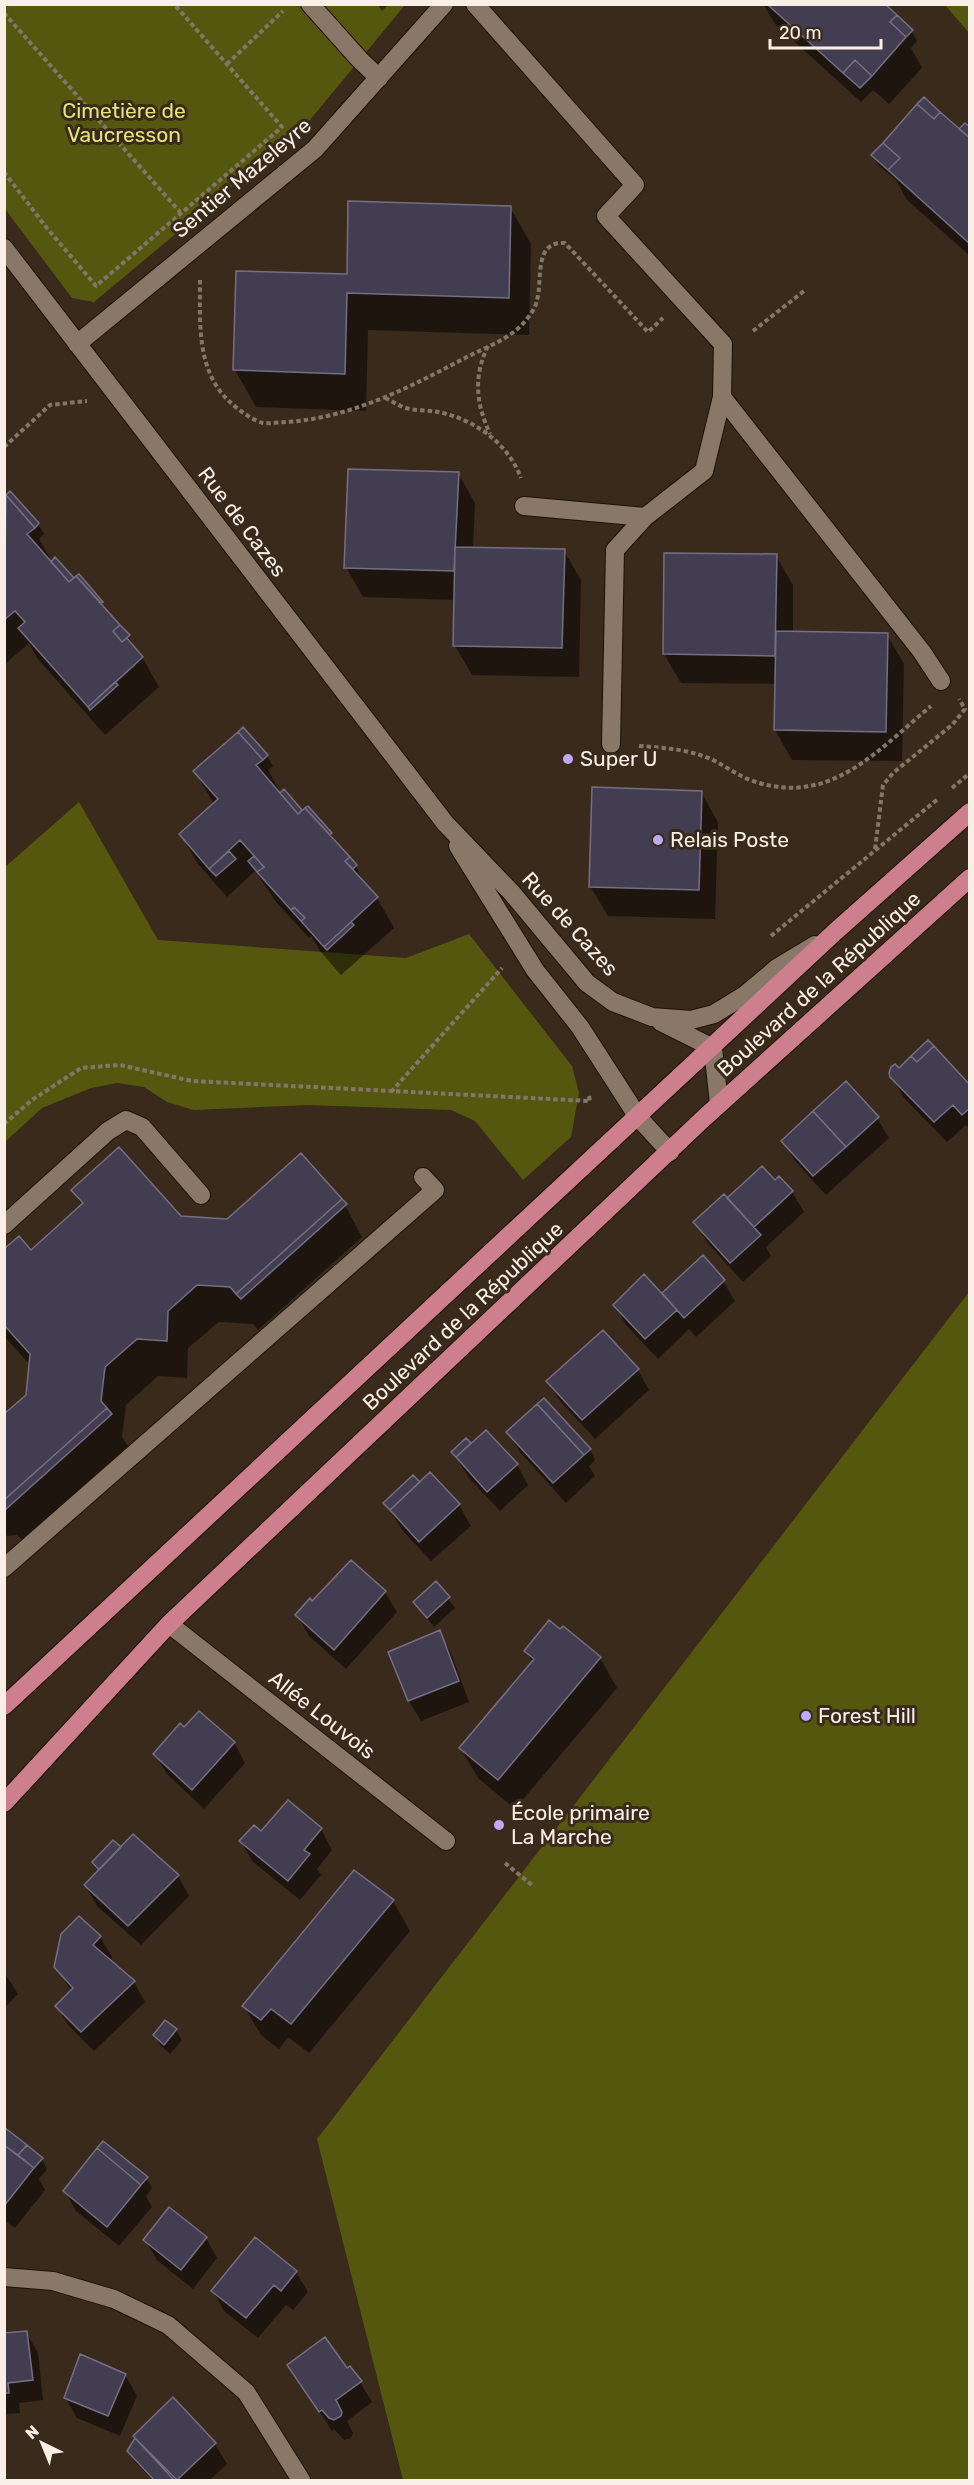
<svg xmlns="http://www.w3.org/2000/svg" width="974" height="2485" font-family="Rubik,sans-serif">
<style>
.green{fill:#56570f}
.shadow{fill:#0007;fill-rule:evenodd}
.building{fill:#423d50;stroke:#756f84;stroke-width:1.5}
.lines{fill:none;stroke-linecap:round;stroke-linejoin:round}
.minor-casing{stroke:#1f1205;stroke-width:20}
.major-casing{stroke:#1f1205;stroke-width:20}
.path{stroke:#837669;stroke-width:4;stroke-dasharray:4.5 3;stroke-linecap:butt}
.minor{stroke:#897767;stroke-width:18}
.major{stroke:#cd7f8d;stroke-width:18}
.poi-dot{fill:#bea9f4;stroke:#392a1b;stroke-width:2}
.labels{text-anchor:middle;stroke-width:6;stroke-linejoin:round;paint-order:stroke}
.park-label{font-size:21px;fill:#e2e57c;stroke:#392a1b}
.street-label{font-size:21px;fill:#f9efe6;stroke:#392a1b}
.poi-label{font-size:21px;fill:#f9efe6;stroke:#392a1b;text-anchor:start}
</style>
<rect width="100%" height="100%" fill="#392a1b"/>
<!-- green -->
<path class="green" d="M5,5H405L305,126L94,302L72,298L5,209Z
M945,5H969V33Z
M79,802L158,940L406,958L469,934L572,1066L579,1093L571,1137L523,1180L475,1121L451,1110L308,1105L194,1110L167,1102L144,1087L117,1083L91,1088L42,1108L5,1142V867Z
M969,1292V2480H403L317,2139Z"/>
<!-- shadow -->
<path class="shadow" d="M377,4H389L382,11Z
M763,4H887L885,6L906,35L908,37L912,32L917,41L911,48L922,68L889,104L873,90L861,102L775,24Z
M970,129V256L907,200L896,180L879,166L873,156L964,135Z
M510,207L531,244L529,335L368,330L366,411L256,407L235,370L349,275Z
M458,473L475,503L473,549L564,551L581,580L579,677L472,675L455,646V600L363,597L346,567Z
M10,493L38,524L44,534L39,539L50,558L48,560L74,580L128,636L134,646L133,647L142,657L159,687L105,735L37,658L29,643L4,665V498ZM135,662V666L111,688L108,686Z
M776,556L793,585V633L887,635L904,664L902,761L792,760L775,730L776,684L681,683L664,654Z
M267,756L273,766L268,770L279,790L277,792L280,795L284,791L356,866L362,881L377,898L394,928L341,975L320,951L311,936L309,938L276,902L255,871L227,897L198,864L181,835L214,804L195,772Z
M701,792L718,822L715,919L608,916L590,886Z
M899,1070L970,1087V1129L966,1125L947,1142L904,1098L892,1077Z
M877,1118L889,1138L826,1195L795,1161L783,1141Z
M779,1178L792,1192L804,1212L766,1247L771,1256L743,1282L707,1242L695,1222L727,1200L775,1182Z
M73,1190L181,1218L227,1221L345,1205L362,1237L258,1330L253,1324L219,1322L188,1348L187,1378L158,1376L126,1405L122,1437L128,1446L22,1540L17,1535L4,1536V1416L27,1396L30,1365L4,1336V1251L31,1252L82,1206Z
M702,1258L723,1281L735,1301L696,1337L689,1329L658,1359L626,1325L615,1305L662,1295Z
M638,1370L649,1390L595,1439L560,1401L548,1381Z
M508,1432L590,1450L595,1460L589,1466L595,1476L566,1503L520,1452Z
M470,1444L517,1465L528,1485L500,1511L469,1478L453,1452Z
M430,1474L459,1505L471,1526L431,1561L403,1531L385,1503L420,1484Z
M436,1583L455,1608L434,1627L415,1602Z
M385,1592L397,1612L346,1669L309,1636L297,1615L313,1603Z
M563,1628L600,1658L617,1688L515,1809L478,1778L461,1749L533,1663L526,1651Z
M439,1632L451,1653L469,1702L421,1721L409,1701L390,1652Z
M184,1729L234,1742L245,1763L204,1809L167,1774L155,1754Z
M321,1829L332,1850L317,1869L321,1875L300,1900L253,1862L241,1842L261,1833Z
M121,1849L178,1876L189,1896L141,1945L97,1906L85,1885L99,1872L93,1863Z
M354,1872L393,1901L410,1931L309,2053L288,2037L279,2049L261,2035L244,2006Z
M79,1918L100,1937L112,1957L109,1961L134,1982L145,2002L94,2051L69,2026L57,2006L72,1992L56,1967Z
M4,1972L18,1994L4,2008Z
M176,2030L182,2040L170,2054L160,2045L155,2035Z
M4,2129L42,2159L47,2169L39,2179L45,2190L15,2228L4,2220Z
M146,2178L152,2188L146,2196L152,2207L119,2246L76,2211L65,2191Z
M206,2238L217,2258L193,2289L157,2260L145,2240Z
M296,2272L308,2292L293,2310L286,2305L258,2338L224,2311L213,2291Z
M26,2332L38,2353L43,2400L19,2403L20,2413L4,2414V2335Z
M289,2365L347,2370L360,2382L372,2402L347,2421L353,2433L351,2438L344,2440L334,2429L332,2431Z
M125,2375L137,2396L120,2436L77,2418L65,2397Z
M137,2439L215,2444L227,2464L210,2480H152L135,2462L129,2451Z"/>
<!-- building -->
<path class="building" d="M767,4H885L897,15L890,22L906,37L872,76L855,60L843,73Z
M897,15L913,30L906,37L890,22Z
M855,60L872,76L860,88L843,73Z
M924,97L940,112L934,119L917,104Z
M917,104L934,119L940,112L970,138V244L888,170L900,158L883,143Z
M965,123L970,127V138L959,129Z
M883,143L900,158L888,170L871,155Z
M348,201L511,206L509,298L347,293L345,374L233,370L236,271L347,274Z
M348,469L459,472L454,571L344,568Z
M10,491L39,523L35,528L6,495Z
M6,495L35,528L27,534L69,582L76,576L120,625L113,631L122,642L127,638L143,657L88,707L18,628L25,622L15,611L4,620Z
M455,547L565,549L562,648L453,646Z
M664,553L777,554L775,656L663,654Z
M55,557L74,578L69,582L51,562Z
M79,574L103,602L101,603L76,576Z
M120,625L130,635L122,642L113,631Z
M776,631L888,633L886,732L774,730Z
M115,682L118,685L90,710L88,707Z
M243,727L268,755L263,760L238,732Z
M238,732L263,760L256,765L298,814L305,808L350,857L345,861L378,897L324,947L301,921L305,918L294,907L291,910L257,872L264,867L240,840L209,869L179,834L218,799L193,771Z
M592,787L702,791L699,890L589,887Z
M284,789L302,810L298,814L280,793Z
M308,806L332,833L330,835L305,808Z
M229,851L236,859L216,876L209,869Z
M254,856L264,867L257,872L248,861Z
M350,857L357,865L353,869L345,861Z
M294,907L305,918L301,921L291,910Z
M351,922L354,925L327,950L324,947Z
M928,1040L934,1046L917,1062L911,1056Z
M934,1046L970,1085V1108L962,1115L953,1105L934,1122L890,1077L889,1073L891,1067L895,1064L899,1068L911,1056L917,1062Z
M846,1081L879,1117L846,1147L813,1111Z
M813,1111L846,1147L813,1176L781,1141Z
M119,1147L181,1216L227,1219L301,1153L342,1199L236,1294L230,1287L197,1285L168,1311L167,1341L137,1339L105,1367L101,1401L107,1408L4,1500V1414L26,1395L30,1354L4,1325V1249L19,1236L31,1250L83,1203L71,1190Z
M762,1166L775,1180L779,1176L793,1191L754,1227L727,1198Z
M724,1194L761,1235L730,1263L693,1222Z
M342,1199L347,1204L241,1299L236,1294Z
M703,1255L725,1280L684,1318L662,1293Z
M644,1274L677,1310L645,1339L613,1305Z
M603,1330L639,1369L582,1420L546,1381Z
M544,1398L591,1449L584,1455L537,1404Z
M537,1404L584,1455L553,1483L506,1432Z
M107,1408L112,1414L5,1510L4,1500Z
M486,1430L518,1464L487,1492L456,1457Z
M466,1438L471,1443L456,1457L451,1452Z
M430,1472L460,1504L419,1542L390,1510Z
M413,1475L420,1482L390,1510L383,1503Z
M351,1560L386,1591L334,1650L295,1615L310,1598L312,1601Z
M436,1581L450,1597L427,1618L413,1602Z
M549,1620L560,1629L563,1626L601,1657L498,1780L459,1748L534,1659L524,1651Z
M440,1630L459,1681L408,1701L388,1652Z
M199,1711L235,1742L192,1790L153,1754L180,1723L184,1727Z
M288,1800L322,1828L304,1850L310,1854L288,1881L239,1841L254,1825L261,1831Z
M133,1834L179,1875L128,1926L84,1885Z
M113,1840L121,1847L99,1870L92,1862Z
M354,1870L394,1900L291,2024L271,2009L261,2020L242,2006Z
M79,1916L101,1936L93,1945L135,1981L81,2032L55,2006L73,1988L54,1967L61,1934Z
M165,2020L177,2029L164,2045L153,2035Z
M4,2127L27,2145L18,2155L4,2145Z
M103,2141L148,2177L141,2185L97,2148Z
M4,2145L34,2168L4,2206Z
M27,2145L43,2158L34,2168L18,2155Z
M97,2148L141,2185L107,2227L63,2191Z
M169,2207L207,2237L181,2270L143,2240Z
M255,2237L297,2271L281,2291L274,2285L246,2318L211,2291Z
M27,2331L33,2380L8,2383L9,2393H4V2333Z
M325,2337L347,2368L350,2366L362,2381L336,2400L342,2412L341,2416L334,2420L329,2418L322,2410L319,2412L287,2365Z
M80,2354L126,2374L108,2416L64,2398Z
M173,2397L216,2443L177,2480L133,2436Z
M135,2438L174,2480H154L127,2451Z"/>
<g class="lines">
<defs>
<path id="minor" d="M310,4L360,60L379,78
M475,4L635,185L606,216L723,344L722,397L922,652L941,681
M4,248L445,823L512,893L587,983L613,1002L652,1017L691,1020L714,1014L745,995L777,968L815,945
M77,344L315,149L444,4
M524,506L645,517L704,471L722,397
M611,744L615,550L645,517
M458,846L535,970L580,1027L638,1117L670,1152
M661,1022L713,1048L719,1104
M4,1225L108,1131L126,1120L142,1127L201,1195
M4,1568L435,1190L423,1177
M169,1624L446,1841
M4,2277L53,2281L114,2299L168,2325L246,2392L301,2480"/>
<path id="major" d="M4,1706L836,931L970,812
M4,1803L169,1624L704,1118L970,878"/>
</defs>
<!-- minor casing -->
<use href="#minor" class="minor-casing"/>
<!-- major casing -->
<use href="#major" class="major-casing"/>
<!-- path -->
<path class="path" d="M4,13L180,212
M227,64L283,11
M4,172L46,227L96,286L282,127L174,4
M200,280C200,322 196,370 229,401C237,409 252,420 263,423C270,424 279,422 286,422C351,418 408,388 465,358C486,347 511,339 526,320C531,314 536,307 537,300C543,279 533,241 565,243L648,332L663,318
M753,331L804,291
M488,346C473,377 476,403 490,434
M385,398C392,401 399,406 406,408C416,411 428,410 438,412C474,419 508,443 521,478
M4,447L50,405L87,401
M639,746C664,748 687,749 711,759C726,766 739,777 756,782C831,806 878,750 931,706
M952,788L970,773
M875,849L883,785L893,773L952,725L965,709L959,699
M771,936L939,798
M391,1092L502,968
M4,1124L32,1100L81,1068L120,1065L192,1081L590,1101L589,1096
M505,1863L533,1886"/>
<!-- minor -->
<use href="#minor" class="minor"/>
<!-- major -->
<use href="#major" class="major"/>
</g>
<!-- markers -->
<g class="poi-dot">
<circle cx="568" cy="759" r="6"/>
<circle cx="658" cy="840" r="6"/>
<circle cx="806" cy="1716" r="6"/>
<circle cx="499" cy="1825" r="6"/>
</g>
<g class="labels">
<!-- park labels -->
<g class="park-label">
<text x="124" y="118">Cimetière de<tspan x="124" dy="24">Vaucresson</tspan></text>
</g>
<!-- street labels -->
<g class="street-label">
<text transform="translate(242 178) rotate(-40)" y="7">Sentier Mazeleyre</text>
<text transform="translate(242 522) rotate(53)" y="7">Rue de Cazes</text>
<text transform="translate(570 924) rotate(48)" y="7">Rue de Cazes</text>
<text transform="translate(819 984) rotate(-42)" y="7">Boulevard de la République</text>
<text transform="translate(463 1316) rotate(-43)" y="7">Boulevard de la République</text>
<text transform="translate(322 1715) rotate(38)" y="7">Allée Louvois</text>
</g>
<!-- poi labels -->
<g class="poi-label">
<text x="580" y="766">Super U</text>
<text x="670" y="847">Relais Poste</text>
<text x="818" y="1723">Forest Hill</text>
<text x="511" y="1820">École primaire<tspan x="511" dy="24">La Marche</tspan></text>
</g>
</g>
<!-- border -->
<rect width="974" height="2485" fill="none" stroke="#f9efe6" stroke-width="12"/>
<!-- north arrow -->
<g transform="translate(42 2443) rotate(317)" stroke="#392a1b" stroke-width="4.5" paint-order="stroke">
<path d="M0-4.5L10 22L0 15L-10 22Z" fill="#f9efe6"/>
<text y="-9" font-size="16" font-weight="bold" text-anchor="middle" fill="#f9efe6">N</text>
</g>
<!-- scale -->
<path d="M770 39v9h111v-9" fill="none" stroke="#f9efe6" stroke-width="3"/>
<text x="779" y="39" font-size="18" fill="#f9efe6" stroke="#392a1b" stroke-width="4.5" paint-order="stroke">20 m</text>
</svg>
